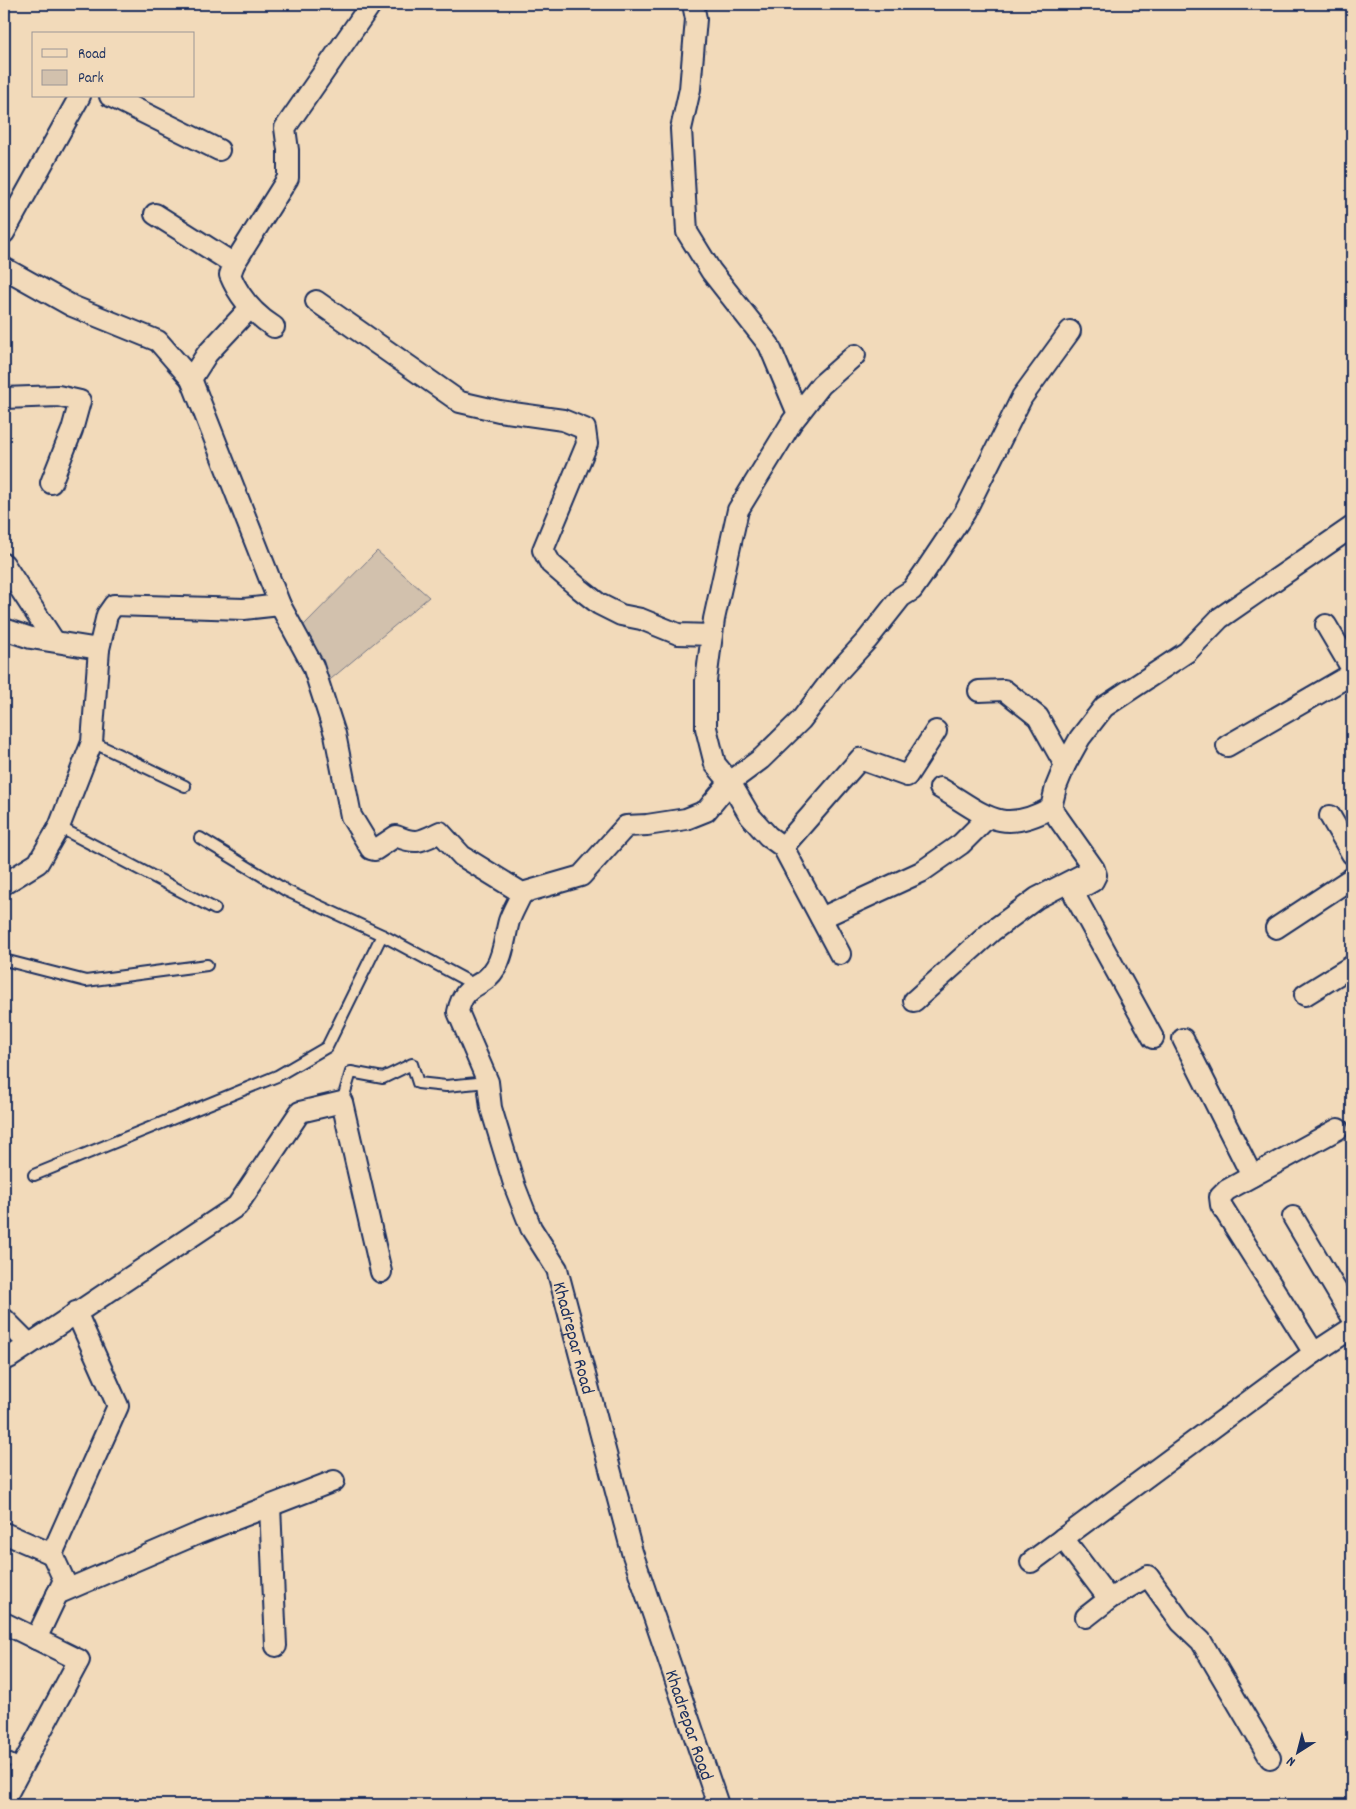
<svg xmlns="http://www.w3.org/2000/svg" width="1356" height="1809" font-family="Dekko,sans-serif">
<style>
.green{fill:#d2c1ad;stroke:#767886}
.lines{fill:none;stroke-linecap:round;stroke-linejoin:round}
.service-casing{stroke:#1b2f5e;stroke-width:14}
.minor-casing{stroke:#1b2f5e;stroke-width:24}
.service{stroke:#f2daba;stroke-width:10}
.minor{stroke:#f2daba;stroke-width:20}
.labels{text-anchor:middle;stroke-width:4;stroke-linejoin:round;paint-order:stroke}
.street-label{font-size:19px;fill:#1b2f5e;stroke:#f2daba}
</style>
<rect width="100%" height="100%" fill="#f2daba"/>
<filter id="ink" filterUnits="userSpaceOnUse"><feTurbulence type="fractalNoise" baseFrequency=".02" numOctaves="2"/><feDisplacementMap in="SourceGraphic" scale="10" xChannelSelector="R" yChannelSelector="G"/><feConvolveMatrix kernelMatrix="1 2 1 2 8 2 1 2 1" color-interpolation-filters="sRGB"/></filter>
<g filter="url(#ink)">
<!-- green -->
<path class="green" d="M377,551L429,597L325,684L302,627Z"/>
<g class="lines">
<defs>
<path id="service" d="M92,742L185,786
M59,827L215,909
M200,838L287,891L382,935L475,985
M4,960L86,981L207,965
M342,1102L351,1072L383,1078L412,1064L418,1083L446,1086L488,1082
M34,1175L277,1076L327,1047L382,935
M4,1757L22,1766"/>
<g id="minor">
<path d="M693,4L696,19L690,89L681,129L687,232L711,271L769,345L798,414"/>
<path d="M110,96L219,150"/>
<path d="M155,214L234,264"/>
<path d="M4,233L80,96"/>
<path d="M4,268L72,306L158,341L191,379L280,605L313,666L335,734L351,816L371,849L375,850L396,836C417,845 421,841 440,832L462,856L522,893L581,876L626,826L647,825L686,819L706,811L730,782L761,759L801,720L835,675L867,640L901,597L912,590L924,573L965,512L1022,397L1070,331"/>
<path d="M316,301L460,402L499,411L563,420L585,429L587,444L543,550L551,564L580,589L599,604L621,615L641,619L678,634L712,635"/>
<path d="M274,327C254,314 239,297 230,275L234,264L288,178V150L285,128L371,4"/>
<path d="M191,379L207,354L250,308"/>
<path d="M4,398L58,396L80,401L72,430L51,483"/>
<path d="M4,564L54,641"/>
<path d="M1326,625L1352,669"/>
<path d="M4,629L31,638L99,649L107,615L114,605L244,609L280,605"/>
<path d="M979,691L1004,690L1038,717L1065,765"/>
<path d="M1227,746L1352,674"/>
<path d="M940,788C984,814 1000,836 1051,808L1056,787L1065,765L1080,738L1104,707L1187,652L1220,618L1352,527"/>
<path d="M1051,808L1094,869L1096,875L1093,881L1075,891V896L1153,1038"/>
<path d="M1330,816L1352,854"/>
<path d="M783,847L860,759L907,776L936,731"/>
<path d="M4,884L38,863L59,827L92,742L99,649"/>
<path id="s1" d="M522,893C518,902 512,912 509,921C505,935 504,954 496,967C483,990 464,981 458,1012L488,1082L491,1108L515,1187L531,1228L557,1269L632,1552L718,1805"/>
<path d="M821,918L921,872L961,844L988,817"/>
<path d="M1276,928L1352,878"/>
<path d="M840,954L783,847L768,836L750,816L730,782L715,764L706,728V681L714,619L738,510L792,422L821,385L855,355"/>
<path d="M1305,995L1352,966"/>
<path d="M914,1001L992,931L1037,898L1088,872"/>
<path d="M1183,1039L1252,1176"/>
<path d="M1293,1217L1352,1317"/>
<path d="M4,1319L29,1344"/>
<path d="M1314,1353L1221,1205L1220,1197L1227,1190L1338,1129"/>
<path d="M4,1358H9L237,1206L300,1112L342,1102L381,1272"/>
<path d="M270,1506L276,1646"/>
<path d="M4,1533L52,1554"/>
<path d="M1063,1538L1109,1599"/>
<path d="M1031,1562L1314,1353L1352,1328"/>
<path d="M57,1594L197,1534L334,1481"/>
<path d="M1086,1617L1109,1599L1148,1576L1181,1622L1201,1641L1270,1758"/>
<path d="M4,1623L79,1660L4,1800"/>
<path d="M36,1639L64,1580L52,1554L118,1406L76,1312"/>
</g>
</defs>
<!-- service casing -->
<use href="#service" class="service-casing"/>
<!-- minor casing -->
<use href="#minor" class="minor-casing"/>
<!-- service -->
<use href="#service" class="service"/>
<!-- minor -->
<use href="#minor" class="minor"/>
</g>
</g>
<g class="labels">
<!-- street labels -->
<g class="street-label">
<text dy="7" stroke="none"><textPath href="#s1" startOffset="488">Khadrepar Road</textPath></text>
<text dy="7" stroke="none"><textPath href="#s1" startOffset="892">Khadrepar Road</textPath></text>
</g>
</g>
<!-- margin -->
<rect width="1356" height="1809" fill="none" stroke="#f2daba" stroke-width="20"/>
<rect x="10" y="10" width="1336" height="1789" fill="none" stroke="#1b2f5e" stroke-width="2" filter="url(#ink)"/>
<!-- legend -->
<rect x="32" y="32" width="162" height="65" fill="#f2daba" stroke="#9c9695"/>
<rect x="42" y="49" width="25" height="8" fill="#f2daba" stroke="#9c9695"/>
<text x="78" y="58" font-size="15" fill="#1b2f5e">Road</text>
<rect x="42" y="70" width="25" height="15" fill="#d2c1ad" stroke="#9c9695"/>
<text x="78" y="82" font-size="15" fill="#1b2f5e">Park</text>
<!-- north arrow -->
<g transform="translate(1298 1752) rotate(216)" stroke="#f2daba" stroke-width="4" paint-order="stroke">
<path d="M0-4L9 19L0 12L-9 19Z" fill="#1b2f5e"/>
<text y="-8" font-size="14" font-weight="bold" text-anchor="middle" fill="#1b2f5e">N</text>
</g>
</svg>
